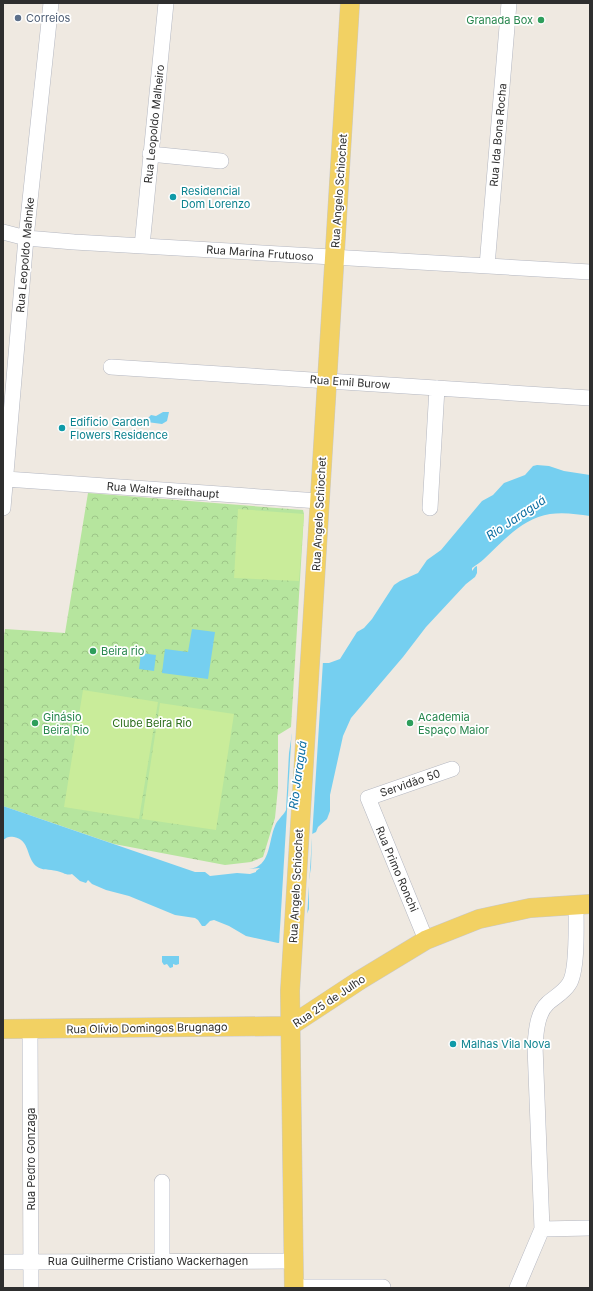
<svg xmlns="http://www.w3.org/2000/svg" width="593" height="1291" font-family="Inter,sans-serif">
<style>
.park{fill:url(#park-crowns)}
.pitch{fill:#c9ec9a}
.water{fill:#75cff0}
.pier{fill:#efe9e1}
.lines{fill:none;stroke-linecap:round;stroke-linejoin:round}
.minor-casing{stroke:#b4b7c1;stroke-width:16}
.major-casing{stroke:#c9c9c9;stroke-width:20}
.minor{stroke:#fff;stroke-width:15}
.major{stroke:#f2d163;stroke-width:19}
.service-dot{fill:#5c6f8a;stroke:#fff;stroke-width:1.5}
.leisure-dot{fill:#2e9e5b;stroke:#fff;stroke-width:1.5}
.culture-dot{fill:#0f9aa8;stroke:#fff;stroke-width:1.5}
.labels{text-anchor:middle;stroke-width:3.5;stroke-linejoin:round;paint-order:stroke}
.service-label{font-size:11px;fill:#4e5e75;stroke:#fff;text-anchor:start}
.leisure-label{font-size:11px;fill:#27864d;stroke:#fff;text-anchor:start}
.street-label{font-size:11px;fill:#2e2e2e;stroke:#fff}
.culture-label{font-size:11px;fill:#0d838f;stroke:#fff;text-anchor:start}
.park-label{font-size:11px;fill:#2c6e1b;stroke:#fff}
.water-label{font-size:12px;font-style:italic;fill:#0d6fa3;stroke:#fff}
</style>
<defs>
<pattern id="park-crowns" width="20" height="18" patternUnits="userSpaceOnUse"><rect width="20" height="18" fill="#b6e59e"/><path d="M2 6a3 3 0 1 1 6 0M12 15a3 3 0 1 1 6 0" fill="none" stroke="#9dc588"/></pattern>
</defs>
<rect width="100%" height="100%" fill="#efe9e1"/>
<!-- park -->
<path class="park" d="M88,493L303,510L304,514L291,727L278,735V788L275,818L263,857L251,862L225,865L114,844L3,806V643L5,629L65,633Z"/>
<!-- pitch -->
<path class="pitch" d="M238,509L304,514L299,581L234,578Z
M83,690L158,702L139,819L64,807Z
M160,703L234,714L216,830L142,819Z"/>
<!-- water -->
<path class="water" d="M163,412H169L167,421L162,424L147,422L148,418L151,415L156,416Z
M537,465L549,466L564,471L590,475V516C577,514 563,512 550,514C523,518 503,541 484,559C481,562 476,565 472,568V571L475,567L477,566V573L475,577L466,584L426,627L403,657L351,718L343,736L330,795V811L327,819L318,827L316,832L312,834L311,867L309,880V909L299,932L285,942L278,943L246,936L229,926L214,920L210,921L205,926H202L198,920L195,918L175,915L129,896L106,890L92,884L88,880L86,883L80,881L72,874C66,876 63,872 57,871C49,869 42,871 36,866C26,857 30,840 14,837C9,836 7,837 3,840V806L195,872H205L210,876L237,873L250,874L256,872V871L260,868L249,869C271,867 268,842 275,826C277,820 283,816 286,810L289,753L295,713L320,663H329L340,659L357,632L364,628L372,619L394,585L400,581L418,573L427,560L441,550L482,501L493,495L504,483L525,475L533,466Z
M192,629L215,632L208,679L162,673L165,649L188,652Z
M141,653L156,655L154,671L139,669Z
M162,956H179V964L176,965L173,964V967L170,968L167,964L164,965L162,962Z"/>
<!-- pier -->
<path class="pier" d="M323,661L307,918L301,933L285,944L279,945L293,710L296,697L300,690L319,662Z"/>
<g class="lines">
<defs>
<path id="minor" d="M150,154L221,161
M3,232L26,238L74,242L590,272
M142,246L166,3
M487,266L509,3
M111,367L590,398
M6,479L319,501
M3,508L26,238L51,3
M430,508L437,388
M426,940L368,798L452,769
M30,1029L31,1288
M162,1182V1261
M542,1229L590,1228
M3,1262L294,1261
M294,1287H383
M517,1288L542,1229L535,1046C536,1032 537,1013 548,1003C555,997 564,992 569,984C578,971 576,923 576,905"/>
<path id="major" d="M290,1026L360,980L426,940L479,919L530,908L590,904
M3,1029L290,1026
M294,1288L290,991L350,3"/>
</defs>
<!-- minor casing -->
<use href="#minor" class="minor-casing"/>
<!-- major casing -->
<use href="#major" class="major-casing"/>
<!-- minor -->
<use href="#minor" class="minor"/>
<!-- major -->
<use href="#major" class="major"/>
</g>
<!-- markers -->
<circle class="service-dot" cx="18" cy="18" r="4"/>
<g class="leisure-dot">
<circle cx="541" cy="20" r="4"/>
<circle cx="93" cy="651" r="4"/>
<circle cx="35" cy="723" r="4"/>
<circle cx="410" cy="723" r="4"/>
</g>
<g class="culture-dot">
<circle cx="173" cy="197" r="4"/>
<circle cx="62" cy="428" r="4"/>
<circle cx="453" cy="1044" r="4"/>
</g>
<g class="labels">
<!-- service labels -->
<g class="service-label">
<text x="26" y="22">Correios</text>
</g>
<!-- leisure labels -->
<g class="leisure-label">
<text x="533" y="24" text-anchor="end">Granada Box</text>
<text x="101" y="655">Beira rio</text>
<text x="43" y="721">Ginásio<tspan x="43" dy="13">Beira Rio</tspan></text>
<text x="418" y="721">Academia<tspan x="418" dy="13">Espaço Maior</tspan></text>
</g>
<!-- street labels -->
<g class="street-label">
<text transform="translate(154 124) rotate(-84)" y="4">Rua Leopoldo Malheiro</text>
<text transform="translate(498 135) rotate(-85)" y="4">Rua Ida Bona Rocha</text>
<text transform="translate(339 191) rotate(-86)" y="4">Rua Angelo Schiochet</text>
<text transform="translate(260 253) rotate(4)" y="4">Rua Marina Frutuoso</text>
<text transform="translate(25 255) rotate(-85)" y="4">Rua Leopoldo Mahnke</text>
<text transform="translate(350 382) rotate(4)" y="4">Rua Emil Burow</text>
<text transform="translate(163 490) rotate(4)" y="4">Rua Walter Breithaupt</text>
<text transform="translate(319 514) rotate(-87)" y="4">Rua Angelo Schiochet</text>
<text transform="translate(410 783) rotate(-19)" y="4">Servidão 50</text>
<text transform="translate(397 869) rotate(67)" y="4">Rua Primo Ronchi</text>
<text transform="translate(296 886) rotate(-87)" y="4">Rua Angelo Schiochet</text>
<text transform="translate(329 1001) rotate(-34)" y="4">Rua 25 de Julho</text>
<text transform="translate(147 1028) rotate(-1)" y="4">Rua Olívio Domingos Brugnago</text>
<text transform="translate(31 1159) rotate(-90)" y="4">Rua Pedro Gonzaga</text>
<text x="148" y="1265">Rua Guilherme Cristiano Wackerhagen</text>
</g>
<!-- culture labels -->
<g class="culture-label">
<text x="181" y="195">Residencial<tspan x="181" dy="13">Dom Lorenzo</tspan></text>
<text x="70" y="426">Edificio Garden<tspan x="70" dy="13">Flowers Residence</tspan></text>
<text x="461" y="1048">Malhas Vila Nova</text>
</g>
<!-- park labels -->
<g class="park-label">
<text x="152" y="727">Clube Beira Rio</text>
</g>
<!-- water labels -->
<g class="water-label">
<text transform="translate(516 518) rotate(-34)" y="4">Rio Jaraguá</text>
<text transform="translate(298 775) rotate(-82)" y="4">Rio Jaraguá</text>
</g>
</g>
<!-- border -->
<rect width="593" height="1291" fill="none" stroke="#2e2e2e" stroke-width="8"/>
</svg>
